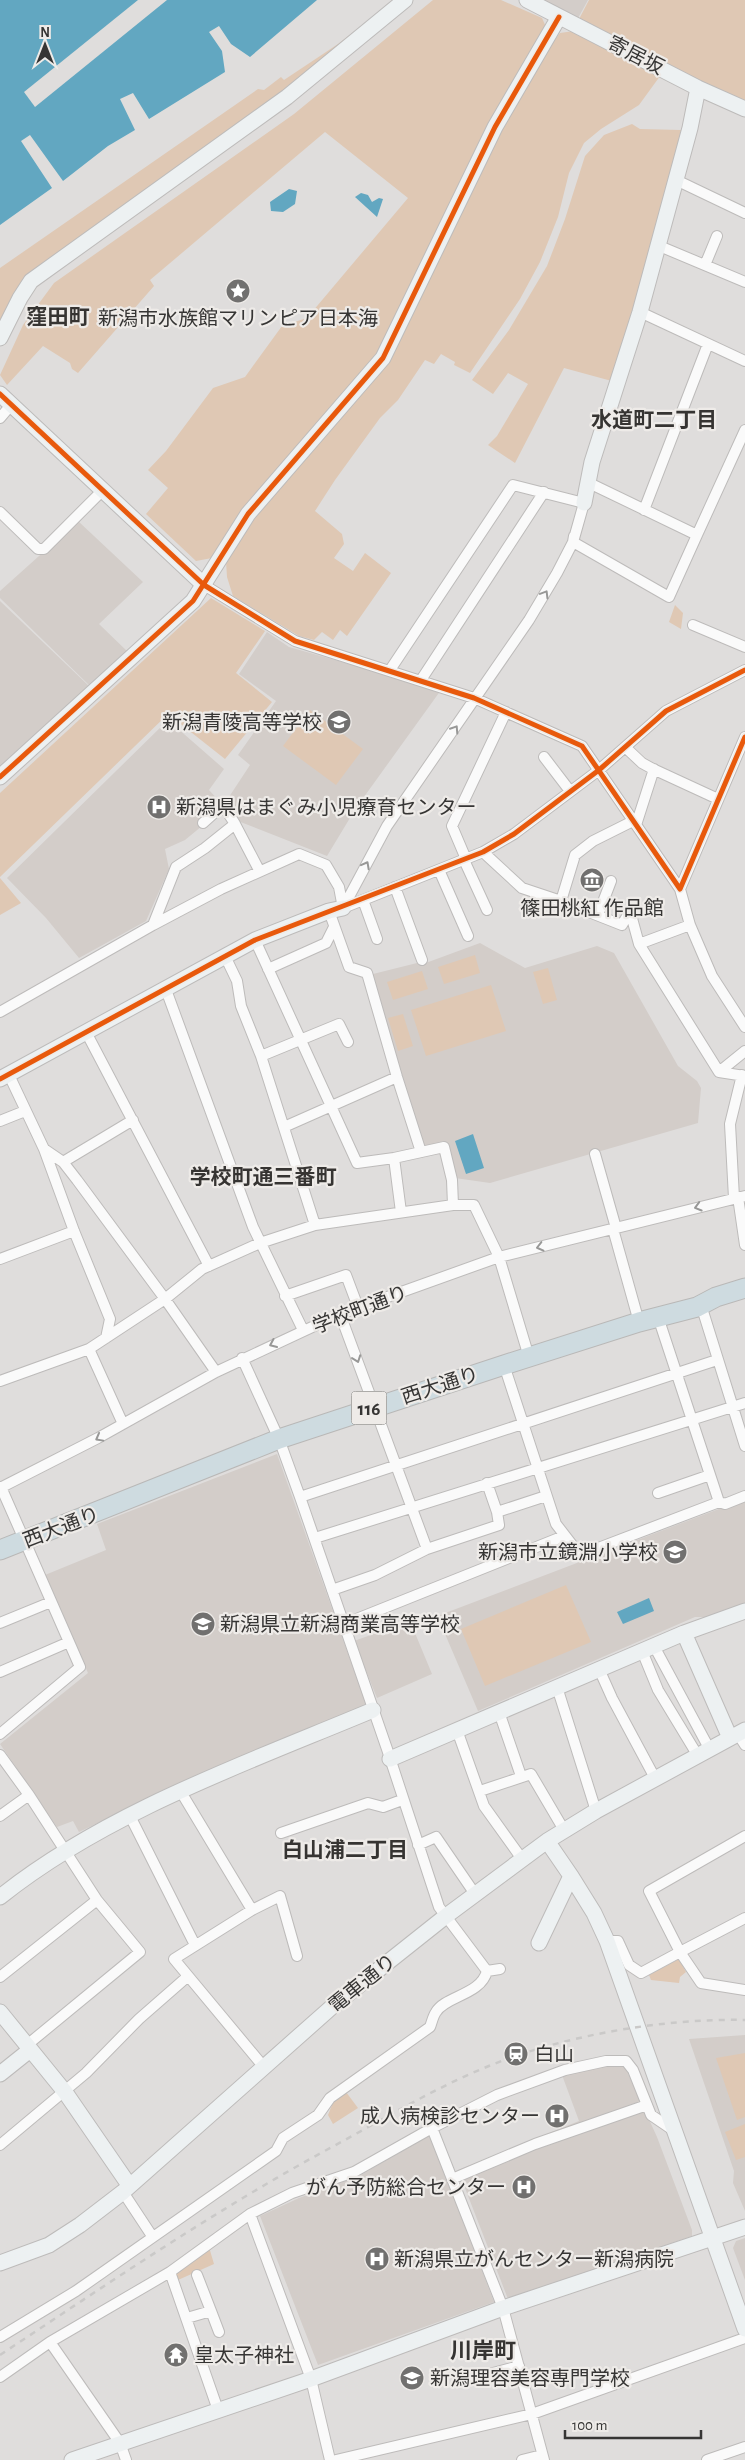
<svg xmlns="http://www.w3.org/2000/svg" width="745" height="2460" font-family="'Alegreya Sans','Noto Sans JP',sans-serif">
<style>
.built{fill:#d3cdc9}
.green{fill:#dfc8b4}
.water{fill:#62a7c1}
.pier{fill:#dfdddc}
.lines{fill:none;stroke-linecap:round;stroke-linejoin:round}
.street-casing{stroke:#bdbbba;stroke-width:12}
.secondary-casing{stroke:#bdbbba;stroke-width:17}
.highway-casing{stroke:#b9b8b7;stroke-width:21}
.street{stroke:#fafafa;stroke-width:10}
.secondary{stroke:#edf1f2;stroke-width:15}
.highway{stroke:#cedbe0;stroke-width:19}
.rail{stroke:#cac9c8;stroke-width:2.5;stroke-dasharray:6 6;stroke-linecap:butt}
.cycleway-casing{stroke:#eeebe8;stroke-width:8}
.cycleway{stroke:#e8590c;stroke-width:5}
.oneway{stroke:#989897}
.labels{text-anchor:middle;stroke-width:4.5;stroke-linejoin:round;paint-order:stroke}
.shield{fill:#eeebe8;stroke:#6d6c6a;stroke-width:1}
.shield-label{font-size:19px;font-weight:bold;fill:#363534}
.street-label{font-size:20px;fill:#363534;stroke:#eeebe8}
.poi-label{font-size:20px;fill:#363534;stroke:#eeebe8;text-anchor:start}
.neighbourhood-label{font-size:21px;font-weight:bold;fill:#363432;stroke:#eeebe8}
.quarter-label{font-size:22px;font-weight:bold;fill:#363432;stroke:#eeebe8}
</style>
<rect width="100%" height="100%" fill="#dfdddc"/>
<!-- built -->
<path class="built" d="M539,0H588L577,20Z
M78,521L143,582L99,624L129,653L91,687L0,598V591Z
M0,601L89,686L0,768Z
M267,632L289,647L441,690L356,808L327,856L238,821L225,803L250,765L238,755L276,701L239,674Z
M168,720L224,769L209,790L221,803L202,826L185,840L165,849L169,869L146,921L79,958L46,918L7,878Z
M480,943L525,968L597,946L614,953L678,1066L697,1081L701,1088L698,1123L490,1183L455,1178L444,1141L422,1148L369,975L417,963L423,964Z
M277,1454L367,1707L158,1794L79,1832L73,1821L57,1827L0,1744L88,1673L45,1575L106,1550L97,1524Z
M745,1499V1605L707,1617H695L478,1711L439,1620L440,1615Z
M410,1621L432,1674L377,1698L354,1641Z
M745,2035V2211L733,2183L734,2171L689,2039Z
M604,2066L625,2067L657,2137L692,2230V2236L508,2299L458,2170L579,2121L562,2075Z
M430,2135L494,2302L318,2365L260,2216L299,2198L361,2175Z
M745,2238V2280L733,2248L736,2241Z"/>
<!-- green -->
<path class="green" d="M395,0L293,85L44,263L0,329V268L258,89L264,90L281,77L284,80L338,44Z
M433,0H501L542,18L546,27L379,356L212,558L196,561L146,514L168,488L148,470L166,451L213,388L245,377L282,326L307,318L408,198L325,132L150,280L154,286L78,373L72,369L70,363L43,346L7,385L0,375L23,325L54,283L294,114Z
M589,0H745V104L578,21Z
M574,31L663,72L639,105L601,129L584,143L569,173L558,217L540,262L520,299L470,373L454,365L455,362L441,354L434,364L425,360L398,400L380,418L335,480L315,511L342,534L344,544L334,558L353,571L365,553L391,573L347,636L340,630L333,640L322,632L314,640L299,636L233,596L227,577L226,561L252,515L386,361L498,130L546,51L560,33Z
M632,124L640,129L681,130L619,383L564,368L515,463L488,445L497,436L528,384L508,373L493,394L472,380L509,330L547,266L565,219L585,156L604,135Z
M211,598L265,631L236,673L272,702L225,759L168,714L0,877V793Z
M675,605L683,613L681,629L669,622Z
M310,710L363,749L336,785L283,746Z
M0,878L21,903L0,915Z
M475,955L480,973L444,984L438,967Z
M548,968L557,1000L543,1004L533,972Z
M422,971L428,989L393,1000L387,982Z
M491,985L506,1031L426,1056L411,1010Z
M403,1014L413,1046L398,1051L388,1018Z
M566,1585L591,1642L485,1686L461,1629Z
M679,1959L686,1972L680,1977L679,1983L651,1980L649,1975Z
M745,2053V2117L737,2120L716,2058Z
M346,2092L358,2108L333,2124L328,2115L334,2100Z
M745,2124V2157L736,2160L725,2132Z
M209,2247L214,2264L178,2280L176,2274L178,2268Z"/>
<!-- water -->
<path class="water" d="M0,0H317L250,57L231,44L219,26L209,32L222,51L225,72L149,119L133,93L120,99L135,130L108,146L63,181L30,135L21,141L52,188L0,225Z
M289,189L297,191L295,204L283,212L271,211L270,202Z
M361,193L368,195L372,202L379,198L383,199L377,217L355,197Z
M473,1134L484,1168L466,1174L455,1141Z
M649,1598L654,1611L623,1624L617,1612Z"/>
<!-- pier -->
<path class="pier" d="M138,0H167L35,107L24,92Z"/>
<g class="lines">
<defs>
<path id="street" d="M676,180L745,213
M657,245L745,282
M705,265L717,236
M640,312L745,361
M0,418L11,405
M587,482L697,535L745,430
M644,510L708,344
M0,512L38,549H44L103,490
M574,536L573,542L669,597L697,535
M204,585L295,641L474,698L582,746L680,889L745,737
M693,625L745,647
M390,670L513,485L584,503
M421,680L544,492
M625,747L642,763L653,769L718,799
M544,757L570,791
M203,823L223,805L235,824
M636,825L654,769
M483,852L522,888L561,901L622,925L630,911L639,944L719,1072
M466,859L452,826L506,712
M464,860L487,910
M439,870L468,936
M395,887L422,960
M680,889L690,925L712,976L745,1027
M363,900L377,939
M561,901L575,855L593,841L633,821
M343,908L387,826L529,620L557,573L573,542L584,503
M343,908L483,852L514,834L599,770L666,711L745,670
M329,911L349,967L367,973L397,1077L421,1152
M598,915L611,881
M153,925L176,867L205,848L235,824L259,870
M255,940L357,1163L394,1158L401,1212
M639,944L690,925
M225,956L237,981L241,1006L261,1056L315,1225
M268,969L326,943L334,927
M165,987L253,1227L303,1330
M0,1012L153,925L221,889L299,854L326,865L339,887L343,908
M86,1032L209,1266
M261,1056L339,1024L348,1042
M719,1072L745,1051
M719,1072L745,1076
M9,1075L44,1149L74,1231L110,1319L106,1338
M0,1121L25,1111
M284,1127L397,1077
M44,1149L63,1162L77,1180L165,1299L216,1372
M595,1154L616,1228
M394,1158L444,1147L452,1180L453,1205
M63,1162L133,1120
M738,1197L745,1245
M734,1198L730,1124L742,1075
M613,1229L639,1322
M0,1259L74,1231
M285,1296L346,1275L358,1307
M701,1305L745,1446
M340,1314L427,1549
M658,1317L719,1502
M89,1349L123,1424
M242,1358L279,1439L300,1497L387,1749L439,1907L487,1971
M504,1365L556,1524L580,1555L719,1502L725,1504L745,1496
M0,1381L89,1349L165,1299L202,1269L260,1243L315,1225L453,1205H474L499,1257L529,1357
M487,1483L497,1512
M0,1488L98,1438L216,1372L340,1314L499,1257L745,1196
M658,1493L710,1475
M300,1497L717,1360
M315,1538L745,1403
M332,1590L375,1575L427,1549L499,1525L497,1512L546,1496
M0,1623L51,1602
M344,1624L564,1536
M654,1646L710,1750
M642,1651L658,1690L698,1756
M599,1669L612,1698L655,1778
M0,1672L69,1642
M557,1687L596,1811
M499,1712L521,1776
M457,1730L484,1806L522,1859
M0,1734L80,1667L1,1487
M738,1734L745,1745
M0,1755L29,1795L0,1816
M480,1791L531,1774L564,1830
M181,1792L252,1910
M130,1816L195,1945
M281,1833L368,1803L383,1807L402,1800
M418,1845L436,1837L475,1894
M745,1918L680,1952L701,1983L745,1990
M607,1941H618L629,1965L641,1973L680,1952L649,1891L745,1836
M0,1977L97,1900
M27,2045L140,1952L97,1900L29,1795
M263,2066L174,1959L252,1910L280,1896L297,1956
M432,2128L503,2308L544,2460
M0,2145L86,2073L139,2019L187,1977
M452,2179L535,2144L647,2105
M123,2192L152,2236
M250,2214L311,2379L330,2460
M170,2272L218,2410
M211,2311L219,2332
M187,2318L211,2311L197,2275
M0,2337L76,2291L276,2151L283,2138L318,2115L330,2098L430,2027C432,2022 433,2016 436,2012C445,1996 481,1995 487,1971L500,1969
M50,2342L120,2443L126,2460
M0,2377L50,2342L170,2272L250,2214L292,2193L354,2172L432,2128L497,2095L565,2070L606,2061H626L633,2070L651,2115L673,2130
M467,2380L519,2366
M336,2460L532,2414L745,2338
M522,2460L542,2455
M707,2460L745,2447"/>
<path id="secondary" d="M527,0L698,88L745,109
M0,338L20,298L31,281L287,97L405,0
M0,394L204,585
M584,503L592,462L640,312L690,128L698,88
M0,777L193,601L248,514L383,358L495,127L559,17
M0,1079L255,940L329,911L343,908
M730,1738L684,1633L745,1611
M390,1759L684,1633
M571,1876L594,1913L607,1941L745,2329
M0,1897C106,1812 249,1762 373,1710
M539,1943L571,1876L547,1841
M0,2012L65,2092L129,2185
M0,2074L30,2050
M0,2263L49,2245L80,2225L123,2192L334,2005L446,1916L547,1841L596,1811L745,1730
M72,2460L311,2379L503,2308L745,2227"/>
<path id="highway" d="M0,1550L279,1439L504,1365L639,1322L697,1307L716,1297L745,1288"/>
</defs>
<!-- street casing -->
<use href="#street" class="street-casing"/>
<!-- secondary casing -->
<use href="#secondary" class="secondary-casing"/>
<!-- highway casing -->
<use href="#highway" class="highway-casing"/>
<!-- street -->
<use href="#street" class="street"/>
<!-- secondary -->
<use href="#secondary" class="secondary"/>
<!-- highway -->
<use href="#highway" class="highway"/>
<!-- rail -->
<path class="rail" d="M0,2355C109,2283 217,2209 332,2147C382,2120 431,2090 484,2068C560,2036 663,2018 745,2020"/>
<defs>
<path id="cycleway" d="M0,394L204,585L295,641L474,698L582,746L680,889L745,737
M0,777L193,601L248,514L383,358L495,127L559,17
M0,1079L255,940L483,852L514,834L599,770L666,711L745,670"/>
</defs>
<!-- cycleway casing -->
<use href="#cycleway" class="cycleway-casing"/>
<!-- cycleway -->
<use href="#cycleway" class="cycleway"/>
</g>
<!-- one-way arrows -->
<defs><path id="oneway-chevron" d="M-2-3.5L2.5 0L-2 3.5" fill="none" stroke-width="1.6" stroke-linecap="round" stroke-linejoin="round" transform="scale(1.25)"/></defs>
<g class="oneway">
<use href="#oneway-chevron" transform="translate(545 594) rotate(-59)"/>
<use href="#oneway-chevron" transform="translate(455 729) rotate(-57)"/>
<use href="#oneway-chevron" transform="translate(366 865) rotate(-62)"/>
<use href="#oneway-chevron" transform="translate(698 1207) rotate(164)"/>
<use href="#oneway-chevron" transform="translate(540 1247) rotate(166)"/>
<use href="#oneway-chevron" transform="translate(273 1344) rotate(156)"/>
<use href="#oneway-chevron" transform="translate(357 1359) rotate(70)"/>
<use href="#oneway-chevron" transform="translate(99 1438) rotate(151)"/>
</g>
<!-- icons -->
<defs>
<symbol id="sight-disc" viewBox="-11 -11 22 22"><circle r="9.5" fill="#71706f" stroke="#eeebe8"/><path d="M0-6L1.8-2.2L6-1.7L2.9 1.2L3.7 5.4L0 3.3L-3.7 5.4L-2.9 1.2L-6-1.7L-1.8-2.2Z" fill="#fff"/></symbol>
<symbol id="school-disc" viewBox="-11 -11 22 22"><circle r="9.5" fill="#71706f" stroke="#eeebe8"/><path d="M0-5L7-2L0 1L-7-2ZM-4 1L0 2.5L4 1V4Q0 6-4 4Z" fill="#fff"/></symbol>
<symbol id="hospital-disc" viewBox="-11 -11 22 22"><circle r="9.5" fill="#71706f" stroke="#eeebe8"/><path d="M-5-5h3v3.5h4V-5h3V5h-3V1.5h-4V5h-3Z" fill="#fff"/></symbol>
<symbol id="museum-disc" viewBox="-11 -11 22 22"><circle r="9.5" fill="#71706f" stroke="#eeebe8"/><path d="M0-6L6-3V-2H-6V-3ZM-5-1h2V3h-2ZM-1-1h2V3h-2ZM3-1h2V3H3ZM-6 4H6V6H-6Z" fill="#fff"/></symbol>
<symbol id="station-disc" viewBox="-11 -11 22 22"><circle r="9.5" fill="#71706f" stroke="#eeebe8"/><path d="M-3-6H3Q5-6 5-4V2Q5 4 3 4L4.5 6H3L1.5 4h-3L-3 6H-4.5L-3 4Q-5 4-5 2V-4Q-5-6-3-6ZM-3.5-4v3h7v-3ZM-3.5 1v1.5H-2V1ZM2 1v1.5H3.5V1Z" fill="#fff"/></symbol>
<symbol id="temple-disc" viewBox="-11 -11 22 22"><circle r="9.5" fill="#71706f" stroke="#eeebe8"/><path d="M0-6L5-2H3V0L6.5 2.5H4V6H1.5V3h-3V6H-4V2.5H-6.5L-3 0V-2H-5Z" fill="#fff"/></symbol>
<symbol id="university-disc" viewBox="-11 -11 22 22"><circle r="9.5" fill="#71706f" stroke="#eeebe8"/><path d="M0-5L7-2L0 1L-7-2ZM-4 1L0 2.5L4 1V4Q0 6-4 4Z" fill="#fff"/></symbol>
</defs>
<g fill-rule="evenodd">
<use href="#sight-disc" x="224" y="277" width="28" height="28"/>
<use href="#school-disc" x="325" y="708" width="28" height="28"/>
<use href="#hospital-disc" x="145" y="793" width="28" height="28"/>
<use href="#museum-disc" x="578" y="866" width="28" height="28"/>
<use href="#school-disc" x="661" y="1538" width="28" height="28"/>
<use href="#school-disc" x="189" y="1610" width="28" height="28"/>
<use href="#station-disc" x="502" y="2040" width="28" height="28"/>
<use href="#hospital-disc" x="543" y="2102" width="28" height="28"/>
<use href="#hospital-disc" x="510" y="2173" width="28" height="28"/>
<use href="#hospital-disc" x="363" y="2245" width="28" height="28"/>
<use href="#temple-disc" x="162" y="2341" width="28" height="28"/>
<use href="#university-disc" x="398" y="2364" width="28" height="28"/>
</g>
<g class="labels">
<!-- shield labels -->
<rect class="shield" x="351.5" y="1391.5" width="35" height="33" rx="4"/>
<g class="shield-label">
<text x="369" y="1415">116</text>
</g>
<!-- street labels -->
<g class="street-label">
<text transform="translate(636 55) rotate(27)" y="7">寄居坂</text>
<text transform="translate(360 1309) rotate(-21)" y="7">学校町通り</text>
<text transform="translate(440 1385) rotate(-18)" y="7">西大通り</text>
<text transform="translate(61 1527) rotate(-21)" y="7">西大通り</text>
<text transform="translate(362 1983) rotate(-39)" y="7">電車通り</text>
</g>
<!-- poi labels -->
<g class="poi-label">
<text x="238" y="325" text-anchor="middle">新潟市水族館マリンピア日本海</text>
<text x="322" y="729" text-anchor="end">新潟青陵高等学校</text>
<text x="176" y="814">新潟県はまぐみ小児療育センター</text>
<text x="592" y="915" text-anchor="middle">篠田桃紅 作品館</text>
<text x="658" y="1559" text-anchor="end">新潟市立鏡淵小学校</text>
<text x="220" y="1631">新潟県立新潟商業高等学校</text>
<text x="534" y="2061">白山</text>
<text x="540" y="2123" text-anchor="end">成人病検診センター</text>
<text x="506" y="2194" text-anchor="end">がん予防総合センター</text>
<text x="394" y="2266">新潟県立がんセンター新潟病院</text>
<text x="194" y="2362">皇太子神社</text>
<text x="430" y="2385">新潟理容美容専門学校</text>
</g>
<!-- neighbourhood labels -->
<g class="neighbourhood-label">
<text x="58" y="324">窪田町</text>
<text x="654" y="427">水道町二丁目</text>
<text x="263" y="1184">学校町通三番町</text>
<text x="345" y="1857">白山浦二丁目</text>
</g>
<!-- quarter labels -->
<g class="quarter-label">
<text x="483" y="2358">川岸町</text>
</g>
</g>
<!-- north arrow -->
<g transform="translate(45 45)" stroke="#eeebe8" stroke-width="4" paint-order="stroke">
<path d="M0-4L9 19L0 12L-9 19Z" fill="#363534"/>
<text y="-8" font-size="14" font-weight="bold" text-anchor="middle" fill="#363534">N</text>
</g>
<!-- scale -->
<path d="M565 2430v8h136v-8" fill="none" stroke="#363534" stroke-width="2.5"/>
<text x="572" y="2430" font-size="15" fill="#363534" stroke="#eeebe8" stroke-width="4" paint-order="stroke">100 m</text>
</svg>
